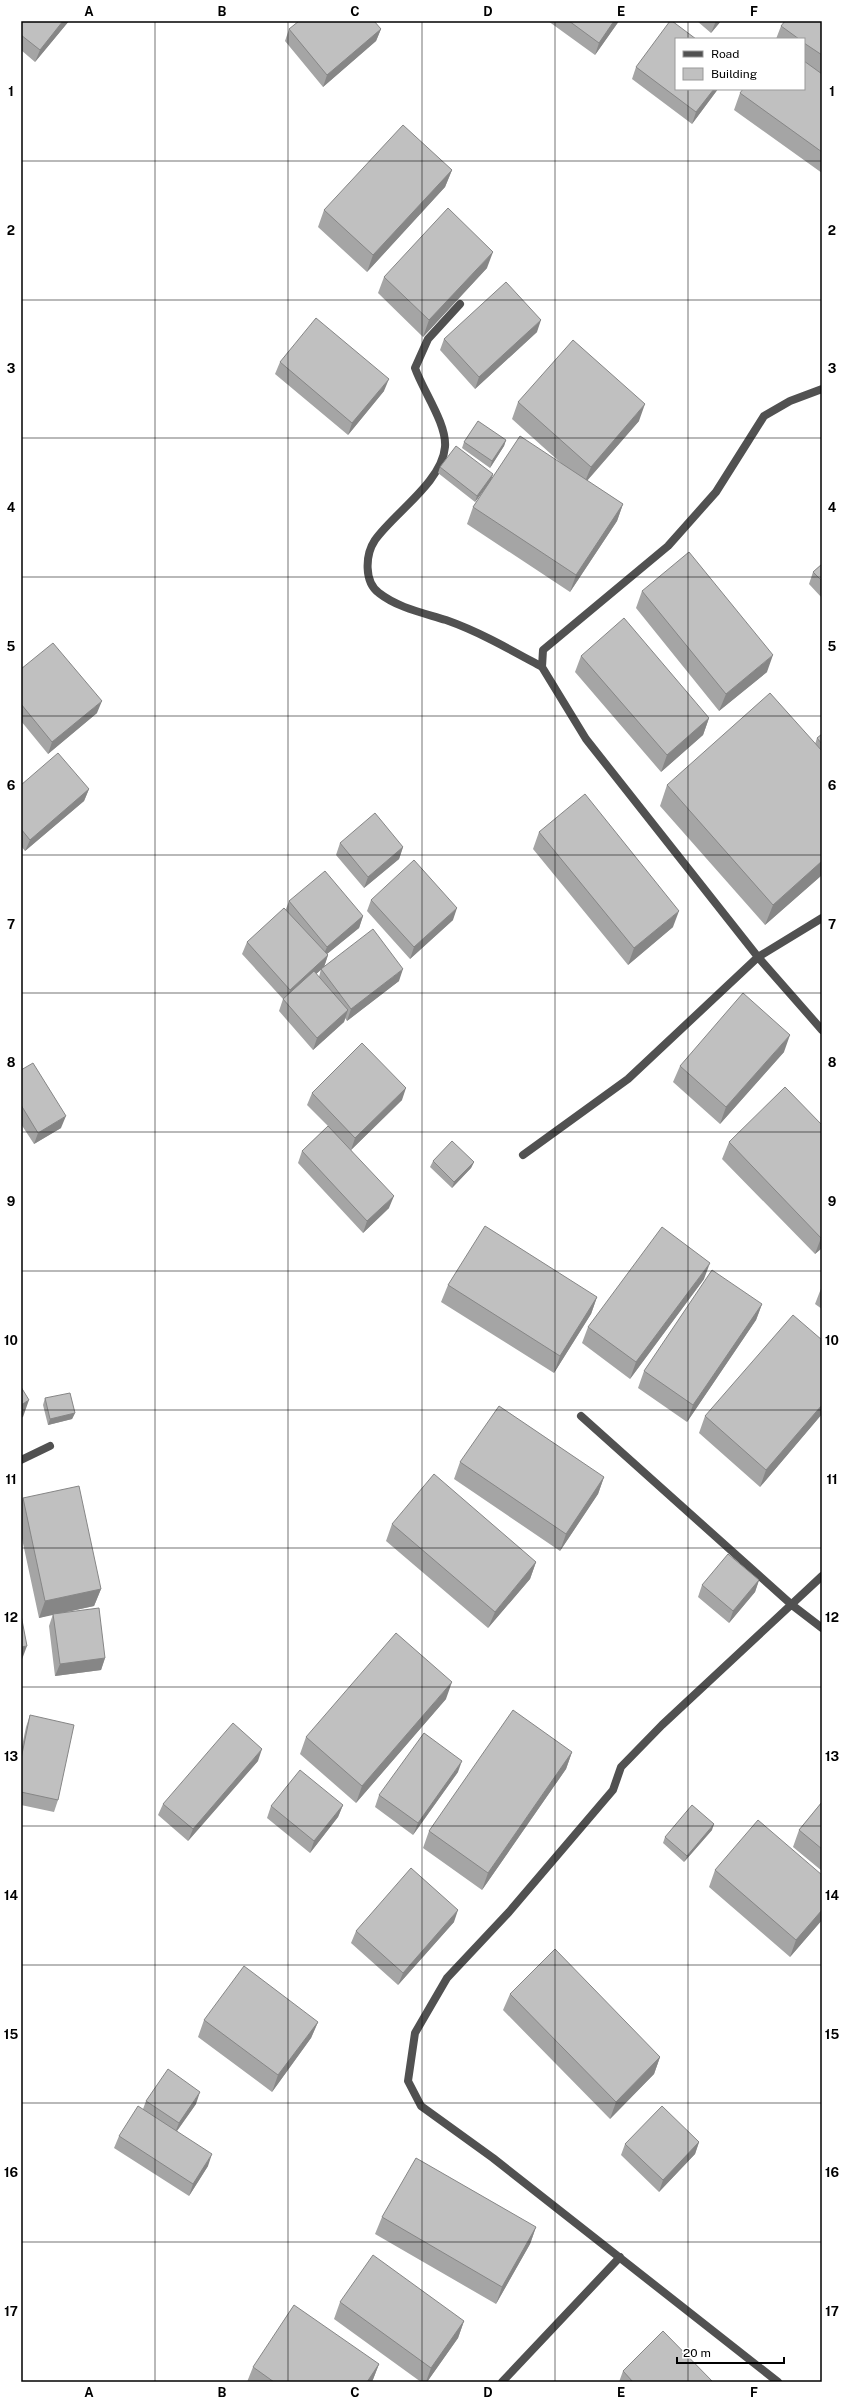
<svg xmlns="http://www.w3.org/2000/svg" width="843" height="2403" font-family="'Public Sans',sans-serif">
<style>
.lines{fill:none;stroke-linecap:round;stroke-linejoin:round}
.minor{stroke:#515151;stroke-width:8}
.wall{fill:#a5a5a5}
.shaded-wall{fill:#868686}
.building{fill:#c0c0c0;stroke:#868686}
.grid{fill:none;stroke:#000;stroke-width:1;stroke-opacity:0.55}
.neatline{fill:none;stroke:#000;stroke-width:1.5}
.grid-label{font-size:13px;text-anchor:middle;font-weight:bold;fill:#000}
</style>
<rect width="100%" height="100%" fill="#fff"/>
<g class="lines">
<!-- minor -->
<path class="minor" d="M460,304L428,339L415,368C423,391 447,424 445,447C442,482 394,513 375,540C365,555 364,582 379,593C398,608 424,613 446,620C480,632 511,650 542,667
M822,389L790,401L764,416L716,492L668,546L543,650L542,667L586,739L758,957L822,1030
M523,1155L628,1079L758,957L822,918
M581,1416L792,1605L822,1628
M21,1460L50,1446
M502,2382L620,2257
M778,2382L493,2158L421,2106L408,2081L415,2033L447,1978L509,1912L613,1790L621,1767L662,1725L822,1576"/>
</g>
<!-- wall -->
<path class="wall" d="M21,21H69L35,62L21,50Z
M548,21H619L595,55Z
M697,21H721L711,33Z
M822,21V173L734,110L740,93L804,89V39H776L781,26Z
M289,29H381L376,41L323,87L285,41Z
M636,67L718,89L692,124L632,79Z
M452,170L445,187L367,272L318,227L324,210Z
M487,268L423,337L378,293L384,277Z
M537,332L475,389L440,350L444,339Z
M280,362L384,391L348,435L275,374Z
M518,402L639,421L587,481L623,504L617,521L570,592L467,524L473,507L490,482L475,502L438,473L440,467L493,474L491,480L562,464L512,419Z
M506,440L504,446L490,468L462,448L464,442Z
M822,564V598L809,584L813,572Z
M642,591L767,672L719,711L636,608Z
M581,656L709,718L703,735L661,772L575,672Z
M21,669L97,713L48,754L21,721Z
M822,734V875L765,925L660,806L667,785L815,744L817,738Z
M21,785L89,789L84,801L25,851L21,846Z
M539,832L673,927L628,965L533,849Z
M340,843L403,847L399,859L364,888L336,855Z
M371,900L453,920L410,959L367,911Z
M289,901L363,916L359,928L327,954L328,955L324,967L316,974L319,977L321,969L399,981L347,1021L345,1018L344,1022L313,1050L279,1011L283,999L242,954L247,942L286,909Z
M784,1052L720,1124L673,1082L680,1066Z
M21,1070L61,1128L34,1144L21,1124Z
M312,1093L402,1100L351,1150L389,1208L363,1233L298,1163L302,1151L328,1126L307,1105Z
M822,1125V1248L815,1254L722,1159L729,1142Z
M433,1161L474,1162L471,1168L452,1188L430,1167Z
M704,1279L630,1379L582,1343L588,1327Z
M448,1285L597,1297L591,1314L554,1373L441,1302Z
M822,1286V1309L815,1304Z
M762,1304L756,1320L687,1422L638,1388L644,1371Z
M822,1340V1414L760,1487L699,1433L705,1416Z
M45,1398L75,1413L72,1419L48,1425L43,1405Z
M460,1462L604,1477L598,1494L560,1551L454,1479Z
M23,1498L101,1589L94,1606L62,1613L105,1658L101,1670L55,1676L49,1626L53,1614L39,1618L21,1534V1504Z
M392,1524L536,1562L530,1579L488,1628L386,1541Z
M759,1580L755,1592L729,1623L698,1597L702,1585Z
M446,1699L356,1803L300,1754L306,1737Z
M30,1715L58,1800L54,1812L21,1805V1751L26,1727Z
M572,1752L566,1769L482,1890L423,1848L429,1831Z
M258,1761L188,1841L158,1815L163,1804Z
M458,1772L413,1835L375,1807L379,1795Z
M822,1802V1871L793,1847L799,1830Z
M343,1805L338,1817L310,1853L267,1818L271,1806Z
M712,1830L684,1862L663,1843L665,1837Z
M715,1870L822,1875V1920L790,1957L709,1887Z
M454,1922L398,1985L351,1943L356,1931Z
M510,1994L660,2057L654,2074L610,2119L503,2010Z
M204,2020L318,2022L311,2038L272,2092L198,2037Z
M146,2101L196,2104L177,2131L208,2166L189,2196L114,2148L119,2136L143,2109Z
M699,2142L695,2154L659,2192L621,2155L625,2144Z
M382,2217L536,2227L530,2244L496,2304L375,2234Z
M340,2302L464,2321L458,2338L427,2382H421L334,2319Z
M379,2364L372,2382H247L253,2367Z
M623,2371L713,2382H619Z"/>
<!-- shaded-wall -->
<path class="shaded-wall" d="M63,21H69L35,62L40,50Z
M614,21H619L595,55L599,43Z
M716,21H721L711,33Z
M381,29L376,41L323,87L327,75Z
M714,89H718L692,124L696,112Z
M452,170L445,187L367,272L373,255Z
M493,252L487,268L423,337L429,320Z
M541,320L537,332L475,389L479,377Z
M389,379L384,391L348,435L352,423Z
M645,404L639,421L584,484L591,467Z
M506,440L504,446L490,468L492,461Z
M493,474L491,481L475,502L477,496Z
M623,504L617,521L570,592L576,575Z
M773,655L767,672L719,711L726,694Z
M102,701L97,713L48,754L52,742Z
M709,718L703,735L661,772L667,755Z
M89,789L84,801L25,851L30,840Z
M403,847L399,859L364,888L368,877Z
M822,861V875L765,925L773,905Z
M457,908L453,920L410,959L414,947Z
M679,911L673,927L628,965L634,948Z
M363,916L359,928L322,958L327,947Z
M328,955L324,967L285,1002L290,990Z
M403,969L399,981L347,1021L351,1009Z
M348,1010L344,1022L313,1050L317,1038Z
M790,1035L784,1052L720,1124L726,1107Z
M406,1088L402,1100L351,1150L355,1138Z
M66,1116L61,1128L34,1144L38,1133Z
M474,1162L471,1168L452,1188L454,1182Z
M394,1196L389,1208L363,1233L367,1221Z
M822,1237V1248L815,1254L821,1238Z
M710,1263L704,1279L630,1379L636,1362Z
M597,1297L591,1314L554,1373L560,1356Z
M762,1304L756,1320L687,1422L693,1405Z
M29,1400L23,1417L21,1418V1405Z
M822,1405V1414L760,1487L766,1470Z
M75,1413L72,1419L48,1425L50,1419Z
M604,1477L598,1494L560,1551L566,1534Z
M536,1562L530,1579L488,1628L495,1612Z
M759,1580L755,1592L729,1623L733,1611Z
M101,1589L94,1606L39,1618L45,1601Z
M27,1646L21,1662V1647Z
M105,1658L101,1670L55,1676L60,1664Z
M452,1682L446,1699L356,1803L362,1786Z
M262,1749L258,1761L188,1841L193,1829Z
M572,1752L566,1769L482,1890L488,1873Z
M462,1761L458,1772L413,1835L418,1823Z
M343,1805L338,1817L310,1853L314,1841Z
M714,1824L712,1830L684,1862L687,1856Z
M458,1910L454,1922L398,1985L403,1973Z
M822,1910V1920L790,1957L796,1940Z
M318,2022L311,2038L272,2092L278,2075Z
M660,2057L654,2074L610,2119L616,2102Z
M200,2092L196,2104L174,2135L179,2123Z
M699,2142L695,2154L659,2192L663,2180Z
M212,2154L208,2166L189,2196L193,2184Z
M536,2227L530,2244L496,2304L502,2287Z
M464,2321L458,2338L427,2382H426L431,2368Z
M379,2364L372,2382H367Z"/>
<!-- building -->
<path class="building" d="M21,21H63L40,50L21,35Z
M299,21H374L381,29L327,75L289,29Z
M569,21H614L599,43Z
M670,21H672L696,39H676V89H714L696,112L636,67Z
M785,21H822V55L804,43V39H799L781,26Z
M804,61L822,74V152L740,93L743,89H804Z
M403,125L452,170L373,255L324,210Z
M448,208L493,252L429,320L384,277Z
M506,282L541,320L479,377L444,339Z
M316,318L389,379L352,423L280,362Z
M573,340L645,404L591,467L518,402Z
M478,421L506,440L492,461L464,442Z
M520,436L623,504L576,575L473,507Z
M456,446L493,474L477,496L440,467Z
M689,552L773,655L726,694L642,591Z
M822,564V581L813,572Z
M624,618L709,718L667,755L581,656Z
M53,643L102,701L52,742L21,704V669Z
M770,693L822,751V861L773,905L667,785Z
M822,734V744L817,738Z
M58,753L89,789L30,840L21,829V785Z
M585,794L679,911L634,948L539,832Z
M375,813L403,847L368,877L340,843Z
M414,860L457,908L414,947L371,900Z
M325,871L363,916L327,947L289,901Z
M284,908L328,955L290,990L247,942Z
M373,929L403,969L351,1009L321,969Z
M314,971L348,1010L317,1038L283,999Z
M743,993L790,1035L726,1107L680,1066Z
M362,1043L406,1088L355,1138L312,1093Z
M33,1063L66,1116L38,1133L21,1105V1070Z
M785,1087L822,1125V1237L821,1238L729,1142Z
M328,1126L394,1196L367,1221L302,1151Z
M452,1141L474,1162L454,1182L433,1161Z
M485,1226L597,1297L560,1356L448,1285Z
M662,1227L710,1263L636,1362L588,1327Z
M712,1270L762,1304L693,1405L644,1371Z
M793,1315L822,1340V1405L766,1470L705,1416Z
M21,1387L29,1400L21,1405Z
M70,1393L75,1413L50,1419L45,1398Z
M499,1406L604,1477L566,1534L460,1462Z
M434,1474L536,1562L495,1612L392,1524Z
M79,1486L101,1589L45,1601L23,1498Z
M728,1554L759,1580L733,1611L702,1585Z
M99,1608L105,1658L60,1664L53,1614Z
M21,1615L27,1646L21,1647Z
M396,1633L452,1682L362,1786L306,1737Z
M513,1710L572,1752L488,1873L429,1831Z
M30,1715L74,1725L58,1800L21,1792V1759Z
M233,1723L262,1749L193,1829L163,1804Z
M424,1733L462,1761L418,1823L379,1795Z
M300,1770L343,1805L314,1841L271,1806Z
M822,1802V1849L799,1830Z
M692,1805L714,1824L687,1856L665,1837Z
M758,1820L822,1875V1910L796,1940L715,1870Z
M411,1868L458,1910L403,1973L356,1931Z
M555,1949L660,2057L616,2102L510,1994Z
M244,1966L318,2022L278,2075L204,2020Z
M168,2069L200,2092L179,2123L146,2101Z
M138,2106L212,2154L193,2184L119,2136Z
M662,2106L699,2142L663,2180L625,2144Z
M416,2158L536,2227L502,2287L382,2217Z
M373,2255L464,2321L431,2368L340,2302Z
M294,2305L379,2364L367,2382H274L253,2367Z
M663,2331L713,2382H633L623,2371Z"/>
<!-- grid -->
<path class="grid" d="M155,21V2382M288,21V2382M422,21V2382M555,21V2382M688,21V39M688,89V2382M21,161H822M21,300H822M21,438H822M21,577H822M21,716H822M21,855H822M21,993H822M21,1132H822M21,1271H822M21,1410H822M21,1548H822M21,1687H822M21,1826H822M21,1965H822M21,2103H822M21,2242H822"/>
<!-- border -->
<rect width="843" height="2403" fill="none" stroke="#ffffff" stroke-width="44"/>
<!-- legend -->
<rect x="675" y="38" width="130" height="52" fill="#ffffff" stroke="#999999"/>
<rect x="683" y="51" width="20" height="6" fill="#515151" stroke="#999999"/>
<text x="711" y="58" font-size="12" fill="#000000">Road</text>
<rect x="683" y="68" width="20" height="12" fill="#c0c0c0" stroke="#999999"/>
<text x="711" y="78" font-size="12" fill="#000000">Building</text>
<!-- scale -->
<path d="M677 2357v6h107v-6" fill="none" stroke="#000000" stroke-width="2"/>
<text x="683" y="2357" font-size="12" fill="#000000" stroke="#ffffff" stroke-width="3" paint-order="stroke">20 m</text>
<rect x="22" y="22" width="799" height="2359" class="neatline"/>
<g class="grid-label">
<text x="89" y="16">A</text>
<text x="222" y="16">B</text>
<text x="355" y="16">C</text>
<text x="488" y="16">D</text>
<text x="621" y="16">E</text>
<text x="754" y="16">F</text>
<text x="11" y="96">1</text>
<text x="832" y="96">1</text>
<text x="11" y="235">2</text>
<text x="832" y="235">2</text>
<text x="11" y="373">3</text>
<text x="832" y="373">3</text>
<text x="11" y="512">4</text>
<text x="832" y="512">4</text>
<text x="11" y="651">5</text>
<text x="832" y="651">5</text>
<text x="11" y="790">6</text>
<text x="832" y="790">6</text>
<text x="11" y="929">7</text>
<text x="832" y="929">7</text>
<text x="11" y="1067">8</text>
<text x="832" y="1067">8</text>
<text x="11" y="1206">9</text>
<text x="832" y="1206">9</text>
<text x="11" y="1345">10</text>
<text x="832" y="1345">10</text>
<text x="11" y="1484">11</text>
<text x="832" y="1484">11</text>
<text x="11" y="1622">12</text>
<text x="832" y="1622">12</text>
<text x="11" y="1761">13</text>
<text x="832" y="1761">13</text>
<text x="11" y="1900">14</text>
<text x="832" y="1900">14</text>
<text x="11" y="2039">15</text>
<text x="832" y="2039">15</text>
<text x="11" y="2177">16</text>
<text x="832" y="2177">16</text>
<text x="11" y="2316">17</text>
<text x="832" y="2316">17</text>
<text x="89" y="2397">A</text>
<text x="222" y="2397">B</text>
<text x="355" y="2397">C</text>
<text x="488" y="2397">D</text>
<text x="621" y="2397">E</text>
<text x="754" y="2397">F</text>
</g>
</svg>
